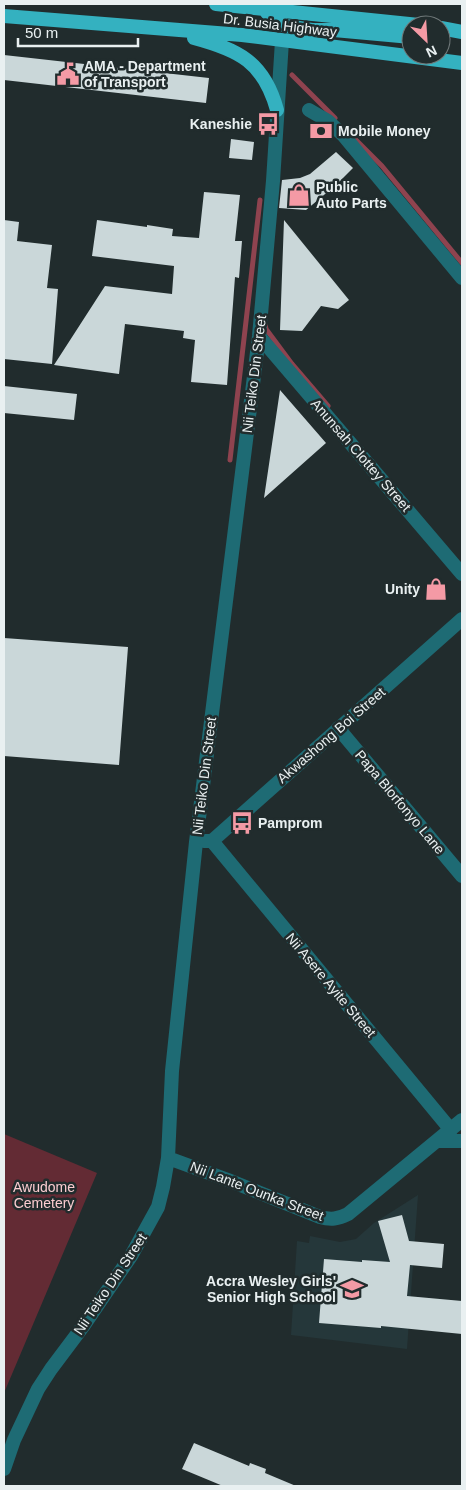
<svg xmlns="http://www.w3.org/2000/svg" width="466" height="1490" font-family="Arial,sans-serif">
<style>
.built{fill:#25373a}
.green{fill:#632b34}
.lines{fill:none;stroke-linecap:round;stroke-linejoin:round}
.stream{stroke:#8f434f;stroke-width:5}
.building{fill:#cad7d9}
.minor{stroke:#1e6b74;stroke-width:14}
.trunk{stroke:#34b1c0;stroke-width:14}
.labels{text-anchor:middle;stroke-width:5;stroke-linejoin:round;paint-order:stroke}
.street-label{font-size:14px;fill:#e9f0f1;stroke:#212c2d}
.poi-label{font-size:14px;font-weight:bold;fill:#e9f0f1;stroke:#212c2d;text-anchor:start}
.park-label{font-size:14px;fill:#fbccd0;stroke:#212c2d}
</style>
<rect width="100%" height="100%" fill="#212c2d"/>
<!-- built -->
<path class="built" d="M418,1195L407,1349L291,1335L297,1241L309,1243L310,1236L340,1242L356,1239L374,1223Z"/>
<!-- green -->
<path class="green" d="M4,1134L97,1173L4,1393Z"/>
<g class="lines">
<!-- stream -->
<path class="stream" d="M292,75L335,118
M355,139L382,166L462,263
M265,324L266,329L292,364L328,406
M230,460L260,200"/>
</g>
<!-- building -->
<path class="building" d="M4,55L209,78L206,103L4,80Z
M231,139L254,142L252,160L229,158Z
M336,152L353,168L337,184L306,210L279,208L282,180L300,178L310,174Z
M204,192L240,195L235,241H242L239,278L235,277L227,385L191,382L195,340L183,338L184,331L125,324L119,374L54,365L105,286L172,294L174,266L92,256L97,220L147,227V225L173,229L172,236L199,238Z
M4,220L19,222L17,241L52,245L47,288L58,289L52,364L4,359Z
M284,220L349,300L338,309L321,306L302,331L280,330Z
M4,386L77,394L74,420L4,413Z
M280,390L326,443L264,498Z
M4,638L128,647L119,765L4,756Z
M402,1215L409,1241L444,1244L442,1268L410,1265L407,1296L462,1301V1334L381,1326V1328L319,1323L324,1259L362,1262V1260L390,1262L378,1221Z
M194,1443L249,1466L250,1463L266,1469L265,1473L296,1486H223L182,1469Z"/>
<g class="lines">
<!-- minor -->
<path class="minor" d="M309,110L328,121L344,136L462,278
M259,336L462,574
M338,728L462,876
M204,841H212L462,619
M212,841L451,1130
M438,1141H462
M168,1158L228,1180L320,1217C331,1220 338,1219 348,1214L462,1120
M4,1469L14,1440L38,1389L51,1369L84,1325L131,1256L158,1207L163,1187L168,1158L172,1071L196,842L259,336L273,181L282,41"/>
<!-- trunk -->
<path class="trunk" d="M216,4L419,25
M265,10L274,21L286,26L312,30H334L411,37
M4,16L242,35L462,63
M441,28L462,32
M194,38C239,50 264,62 277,110"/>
</g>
<!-- icons -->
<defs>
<symbol id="civic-bare" viewBox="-9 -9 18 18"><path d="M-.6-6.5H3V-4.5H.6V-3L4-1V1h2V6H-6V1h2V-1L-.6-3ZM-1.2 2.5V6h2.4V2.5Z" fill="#f49aa5" stroke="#212c2d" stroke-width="2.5" paint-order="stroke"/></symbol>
<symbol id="bus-bare" viewBox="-9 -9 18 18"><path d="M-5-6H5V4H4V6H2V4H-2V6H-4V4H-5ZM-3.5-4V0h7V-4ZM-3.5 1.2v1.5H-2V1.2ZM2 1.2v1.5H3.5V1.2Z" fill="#f49aa5" stroke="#212c2d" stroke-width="2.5" paint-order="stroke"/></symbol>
<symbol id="bank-bare" viewBox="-9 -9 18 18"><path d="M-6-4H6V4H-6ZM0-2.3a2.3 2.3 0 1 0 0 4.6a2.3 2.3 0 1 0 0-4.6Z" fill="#f49aa5" stroke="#212c2d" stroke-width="2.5" paint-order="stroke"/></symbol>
<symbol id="shop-bare" viewBox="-9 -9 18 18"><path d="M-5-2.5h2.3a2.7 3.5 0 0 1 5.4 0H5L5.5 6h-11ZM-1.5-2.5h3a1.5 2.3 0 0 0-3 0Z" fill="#f49aa5" stroke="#212c2d" stroke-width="2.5" paint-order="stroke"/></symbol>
<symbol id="school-bare" viewBox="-9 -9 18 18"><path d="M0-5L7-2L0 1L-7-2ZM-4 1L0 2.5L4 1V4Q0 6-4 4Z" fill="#f49aa5" stroke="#212c2d" stroke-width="2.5" paint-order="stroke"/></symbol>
</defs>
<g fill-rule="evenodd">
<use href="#civic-bare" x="52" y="58" width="32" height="32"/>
<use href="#bus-bare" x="252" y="108" width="32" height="32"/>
<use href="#bank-bare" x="305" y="115" width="32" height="32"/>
<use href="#shop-bare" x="283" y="179" width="32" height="32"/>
<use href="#shop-bare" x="420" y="573" width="32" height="32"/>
<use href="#bus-bare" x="226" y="807" width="32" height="32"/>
<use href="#school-bare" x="336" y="1273" width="32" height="32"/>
</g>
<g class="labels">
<!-- street labels -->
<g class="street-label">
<text transform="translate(280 25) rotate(7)" y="5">Dr. Busia Highway</text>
<text transform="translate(254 374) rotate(-83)" y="5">Nii Teiko Din Street</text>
<text transform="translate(361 455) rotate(49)" y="5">Anunsah Clottey Street</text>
<text transform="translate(331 735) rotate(-41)" y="5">Akwashong Boi Street</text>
<text transform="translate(204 776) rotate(-83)" y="5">Nii Teiko Din Street</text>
<text transform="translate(400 802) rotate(50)" y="5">Papa Blorfonyo Lane</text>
<text transform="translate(331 985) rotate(50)" y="5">Nii Asere Ayite Street</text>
<text transform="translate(257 1191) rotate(21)" y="5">Nii Lante Ounka Street</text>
<text transform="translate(110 1284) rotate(-56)" y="5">Nii Teiko Din Street</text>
</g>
<!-- poi labels -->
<g class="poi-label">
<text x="84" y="71">AMA - Department<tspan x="84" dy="16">of Transport</tspan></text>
<text x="252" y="129" text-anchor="end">Kaneshie</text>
<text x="338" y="136">Mobile Money</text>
<text x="316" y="192">Public<tspan x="316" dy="16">Auto Parts</tspan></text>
<text x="420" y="594" text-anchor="end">Unity</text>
<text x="258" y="828">Pamprom</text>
<text x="336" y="1286" text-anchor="end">Accra Wesley Girls'<tspan x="336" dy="16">Senior High School</tspan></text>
</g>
<!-- park labels -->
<g class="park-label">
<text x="44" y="1192">Awudome<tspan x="44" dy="16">Cemetery</tspan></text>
</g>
</g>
<!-- border -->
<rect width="466" height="1490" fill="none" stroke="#e9f0f1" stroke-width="10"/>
<!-- north arrow -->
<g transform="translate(426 40) rotate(155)"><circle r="24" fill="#212c2d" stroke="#717a7b"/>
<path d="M0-4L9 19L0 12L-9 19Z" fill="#f49aa5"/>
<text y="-8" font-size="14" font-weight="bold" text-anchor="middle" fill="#e9f0f1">N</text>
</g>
<!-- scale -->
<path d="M18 38v8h120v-8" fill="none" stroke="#e9f0f1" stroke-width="2.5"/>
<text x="25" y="38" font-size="15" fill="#e9f0f1" stroke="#212c2d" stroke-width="4" paint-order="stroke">50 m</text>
</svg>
